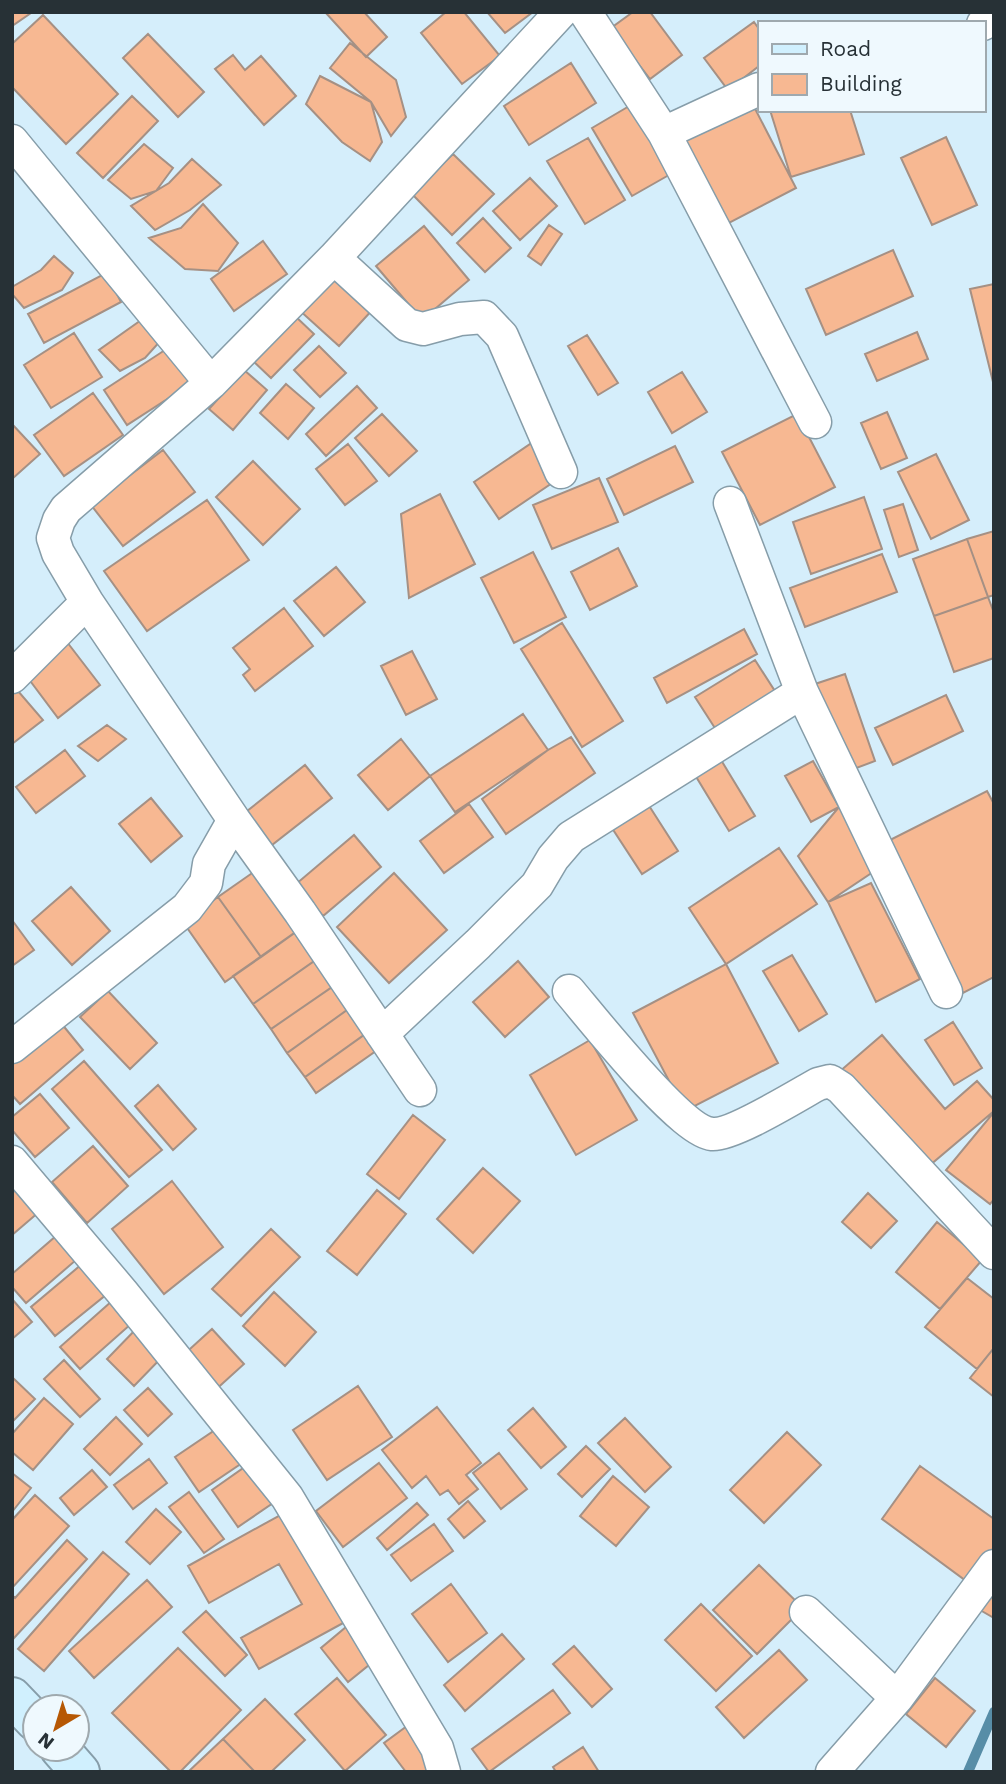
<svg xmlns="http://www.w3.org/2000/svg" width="1006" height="1784" font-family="'Work Sans',sans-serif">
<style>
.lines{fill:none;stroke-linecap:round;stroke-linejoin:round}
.stream{stroke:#578da7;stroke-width:10}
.building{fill:#f7b892;stroke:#a59084;stroke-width:2}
.street-casing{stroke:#869da9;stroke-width:35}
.secondary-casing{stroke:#869da9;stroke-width:42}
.street{stroke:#fff;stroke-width:32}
.secondary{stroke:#d0f0fe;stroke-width:38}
</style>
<rect width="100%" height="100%" fill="#d5eefb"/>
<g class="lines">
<!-- stream -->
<path class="stream" d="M968,1772L994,1712"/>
</g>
<!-- building -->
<path class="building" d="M12,12H31V13L12,26Z
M325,12H364L387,37L366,57Z
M446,12H464L500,56L462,84L421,33Z
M487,12H533L505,33Z
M633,12H650L682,55L650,79L611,28Z
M43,15L118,94L66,144L12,87V44Z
M754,22L759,29V66L728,90L704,58Z
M148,34L204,92L178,117L123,58Z
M350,43L396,80L406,117L391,136L371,102L330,68Z
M233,55L245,70L261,56L296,96L264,125L215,69Z
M571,63L596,103L529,145L504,106Z
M320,76L371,102L382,142L370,161L342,142L306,104Z
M132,96L158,121L103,178L77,153Z
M751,101L796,188L727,224L682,137Z
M636,102L676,171L632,196L592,128Z
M770,110H850L864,154L791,177Z
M946,137L977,205L932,225L901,158Z
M588,138L625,200L585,224L547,161Z
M144,144L173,168L156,191L131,199L108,180Z
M453,154L494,194L452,235L412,194Z
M192,159L221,185L190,210L155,230L131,206L169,183Z
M530,178L557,206L520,240L493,211Z
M203,204L238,243L218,271L185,269L149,238L181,228Z
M483,218L511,248L485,272L457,243Z
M549,225L562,234L541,265L528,256Z
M424,226L469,280L422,320L376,266Z
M263,241L287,274L234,311L211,279Z
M893,250L913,296L826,335L806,289Z
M54,256L73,273L62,290L24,308L12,294V287L41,270Z
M334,270L375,307L339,346L298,309Z
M106,273L121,302L44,343L28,314Z
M994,284V386L970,289Z
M294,315L314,334L271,378L251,359Z
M144,318L163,338L145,358L120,371L99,350Z
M917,332L928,359L877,381L865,354Z
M74,333L102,377L51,408L24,365Z
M587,335L618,383L598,395L568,346Z
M319,346L346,373L320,397L294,370Z
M168,348L192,383L127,425L104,390Z
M244,370L267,390L233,430L209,409Z
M682,372L707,412L672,433L648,392Z
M286,384L314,408L288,439L260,413Z
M357,386L377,408L326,456L306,434Z
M93,393L123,435L64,476L34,435Z
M887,412L907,458L881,469L861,423Z
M382,414L417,451L389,476L355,438Z
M797,414L835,487L760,525L722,452Z
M12,424L40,454L12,479Z
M536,440L561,477L499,519L474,482Z
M348,444L377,481L345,505L316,469Z
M675,446L693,482L624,515L607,479Z
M163,450L195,492L123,546L91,505Z
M936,454L969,520L931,539L898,472Z
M253,461L300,509L263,545L216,497Z
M599,478L618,522L552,549L533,505Z
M440,494L475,564L409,598L401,514Z
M864,497L882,549L811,574L793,522Z
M207,500L249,560L147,631L104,571Z
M903,504L918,550L899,557L884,510Z
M994,531V595L988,597L967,539Z
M967,539L988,597L934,616L913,559Z
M618,548L637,586L590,610L571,572Z
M533,552L566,617L514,643L481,578Z
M882,554L897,592L805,627L790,588Z
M336,567L365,602L324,636L294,601Z
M988,597L994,613V658L954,672L934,616Z
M284,608L313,646L255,691L243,675L250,669L233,648Z
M562,623L623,721L582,747L521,649Z
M744,629L757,654L667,703L654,678Z
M67,642L100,685L58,718L25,674Z
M412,651L437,699L406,715L381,666Z
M755,660L780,699L720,736L695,697Z
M845,674L875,761L843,773L812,685Z
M12,684L43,720L12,744Z
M946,695L963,731L893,765L875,728Z
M523,714L548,750L455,812L430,776Z
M107,725L126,739L98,761L78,746Z
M571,737L595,773L506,834L482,799L548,750Z
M401,739L430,776L388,810L358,775Z
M65,750L85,776L36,813L16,787Z
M718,755L755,816L729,831L692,770Z
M813,761L839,807L811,822L785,776Z
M305,765L332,798L263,852L237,819Z
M987,791L994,804V977L963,993L899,880L886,842Z
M151,798L182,836L151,862L119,824Z
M646,801L678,851L642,874L610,825Z
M469,804L493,837L444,873L420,841Z
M839,807L879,868L828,902L798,856Z
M354,835L381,867L323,916L296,884Z
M779,848L817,904L726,964L689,908Z
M258,869L300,929L261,957L218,897Z
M394,873L447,930L389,983L337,927Z
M871,883L920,979L876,1002L828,902Z
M71,887L110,931L72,965L32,921Z
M218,897L261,957L225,982L183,922Z
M12,920L34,950L12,966Z
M300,929L320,957L253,1004L233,976Z
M792,955L827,1014L799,1031L763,971Z
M320,957L338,983L271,1029L253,1004Z
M518,961L549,997L505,1037L473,1002Z
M726,964L778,1063L685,1111L633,1013Z
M338,983L354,1005L287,1053L271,1029Z
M108,991L157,1043L130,1069L80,1017Z
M354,1005L371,1030L305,1077L287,1053Z
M953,1022L982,1068L954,1085L925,1040Z
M61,1023L83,1050L20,1104L12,1095V1064Z
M371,1030L383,1046L316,1093L305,1077Z
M882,1035L945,1109L977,1081L994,1100V1111L923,1171L839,1072Z
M590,1040L637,1120L576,1155L530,1075Z
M84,1061L162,1150L129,1177L52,1089Z
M158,1085L196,1129L173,1150L135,1106Z
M40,1094L69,1128L35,1157L12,1130V1117Z
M994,1112V1199L990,1204L946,1170Z
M413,1115L445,1140L399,1199L367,1174Z
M93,1146L128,1186L87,1223L52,1182Z
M483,1168L520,1201L473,1253L437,1219Z
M172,1181L223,1247L164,1294L112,1229Z
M18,1188L39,1212L12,1235V1193Z
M377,1190L406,1214L357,1275L327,1251Z
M868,1193L897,1221L871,1248L842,1222Z
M937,1222L982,1260L940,1309L896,1272Z
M271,1229L300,1257L241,1316L212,1289Z
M56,1236L76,1260L26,1303L12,1287V1274Z
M82,1264L107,1294L55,1336L31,1307Z
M967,1278L994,1299V1348L977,1369L925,1327Z
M274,1292L316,1332L285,1366L243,1326Z
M12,1299L32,1322L12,1339Z
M112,1301L131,1324L80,1369L60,1347Z
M139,1326L166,1353L134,1386L107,1359Z
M212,1329L244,1364L212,1393L180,1358Z
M994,1348V1397L970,1378Z
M64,1360L100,1399L80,1417L44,1379Z
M12,1377L35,1399L12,1422Z
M358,1386L392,1437L327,1480L293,1430Z
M148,1388L172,1414L148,1436L124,1410Z
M44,1398L73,1424L33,1470L12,1452V1434Z
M437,1407L481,1463L466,1475L478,1489L459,1504L448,1490L440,1495L426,1476L412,1488L382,1450Z
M533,1408L566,1447L541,1468L508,1430Z
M116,1417L142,1444L110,1475L84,1449Z
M625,1418L671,1467L645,1492L598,1443Z
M224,1424L248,1459L199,1492L175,1457Z
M787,1432L821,1465L764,1523L730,1490Z
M586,1446L610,1469L582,1497L558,1474Z
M499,1453L527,1489L501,1509L473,1473Z
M149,1459L167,1483L133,1509L114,1485Z
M379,1463L407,1498L343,1547L316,1511Z
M249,1464L276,1501L238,1527L212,1490Z
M920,1466L994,1519V1559L973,1586L882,1519Z
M92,1470L107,1487L74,1515L60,1498Z
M12,1473L31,1488L12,1512Z
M613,1476L649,1507L616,1546L580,1516Z
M189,1492L224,1539L204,1553L169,1507Z
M35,1495L69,1526L12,1588V1520Z
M468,1501L485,1521L464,1538L448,1519Z
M417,1503L428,1515L387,1550L377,1538Z
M156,1509L181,1532L150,1564L126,1542Z
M284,1513L345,1622L259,1669L241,1638L302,1604L279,1564L209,1603L188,1566Z
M434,1524L453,1551L411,1581L391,1555Z
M67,1540L87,1559L14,1638L12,1636V1595L15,1598Z
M103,1552L129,1574L44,1671L18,1649Z
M759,1565L803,1608L757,1654L713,1610Z
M147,1580L172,1607L94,1678L69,1651Z
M451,1584L487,1633L448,1662L412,1614Z
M994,1587V1618L980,1610Z
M701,1604L752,1656L716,1691L665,1640Z
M206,1611L247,1655L225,1676L183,1632Z
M352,1622L380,1656L348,1682L321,1648Z
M502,1634L524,1659L465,1711L444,1685Z
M574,1646L612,1689L592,1707L553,1664Z
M178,1648L241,1710L180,1772H171L112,1713Z
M779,1650L807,1680L744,1738L716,1707Z
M337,1678L386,1735L345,1771L295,1714Z
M935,1678L975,1711L946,1747L906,1714Z
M553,1690L570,1713L489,1772L472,1749Z
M265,1699L305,1740L271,1772H255L223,1739Z
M411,1723L432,1772H406L384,1743Z
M223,1739L255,1772H188Z
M583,1747L599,1772H556L553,1767Z"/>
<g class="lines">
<defs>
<path id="street" d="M585,12L664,133L815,422
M983,24L988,21
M664,133L759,89
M12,141L211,383
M334,258L561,12
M730,503L802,692
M12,677L87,602
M234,820L300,912L420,1090
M569,991C592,1018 681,1131 712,1134C732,1136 798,1095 818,1084L830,1081L841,1088L994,1253
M382,1034L478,944L537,885L553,858L571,837L802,692L946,992
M12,1047L187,908L206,883L209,864L234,820L87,602L58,553L53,538L59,520L66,509L211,383L334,258L407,325L423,329L460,319L484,317L502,336L561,472
M12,1162L122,1292L287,1497L437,1748L444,1772
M806,1612L897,1698
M832,1772L897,1698L994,1566"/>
<path id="secondary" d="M12,1697L35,1721
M60,1749L80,1772"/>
</defs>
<!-- street casing -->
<use href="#street" class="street-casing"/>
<!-- secondary casing -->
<use href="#secondary" class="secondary-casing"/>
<!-- street -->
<use href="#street" class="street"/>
<!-- secondary -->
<use href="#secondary" class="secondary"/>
</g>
<!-- border -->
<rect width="1006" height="1784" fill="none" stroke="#273136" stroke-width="28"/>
<!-- legend -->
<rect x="758" y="21" width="228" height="91" fill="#eff9fe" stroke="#9fa9ae" stroke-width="2"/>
<rect x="772" y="44" width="35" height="10" fill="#d0f0fe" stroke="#9fa9ae" stroke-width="2"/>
<text x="820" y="56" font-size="21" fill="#273136">Road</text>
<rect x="772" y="74" width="35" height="21" fill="#f7b892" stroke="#9fa9ae" stroke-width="2"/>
<text x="820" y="91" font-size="21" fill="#273136">Building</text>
<!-- north arrow -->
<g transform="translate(56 1728) rotate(218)"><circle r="33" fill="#eff9fe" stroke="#9fa9ae" stroke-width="2"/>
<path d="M0-5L12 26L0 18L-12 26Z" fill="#b65804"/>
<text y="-10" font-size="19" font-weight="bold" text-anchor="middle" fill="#273136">N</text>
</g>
</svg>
